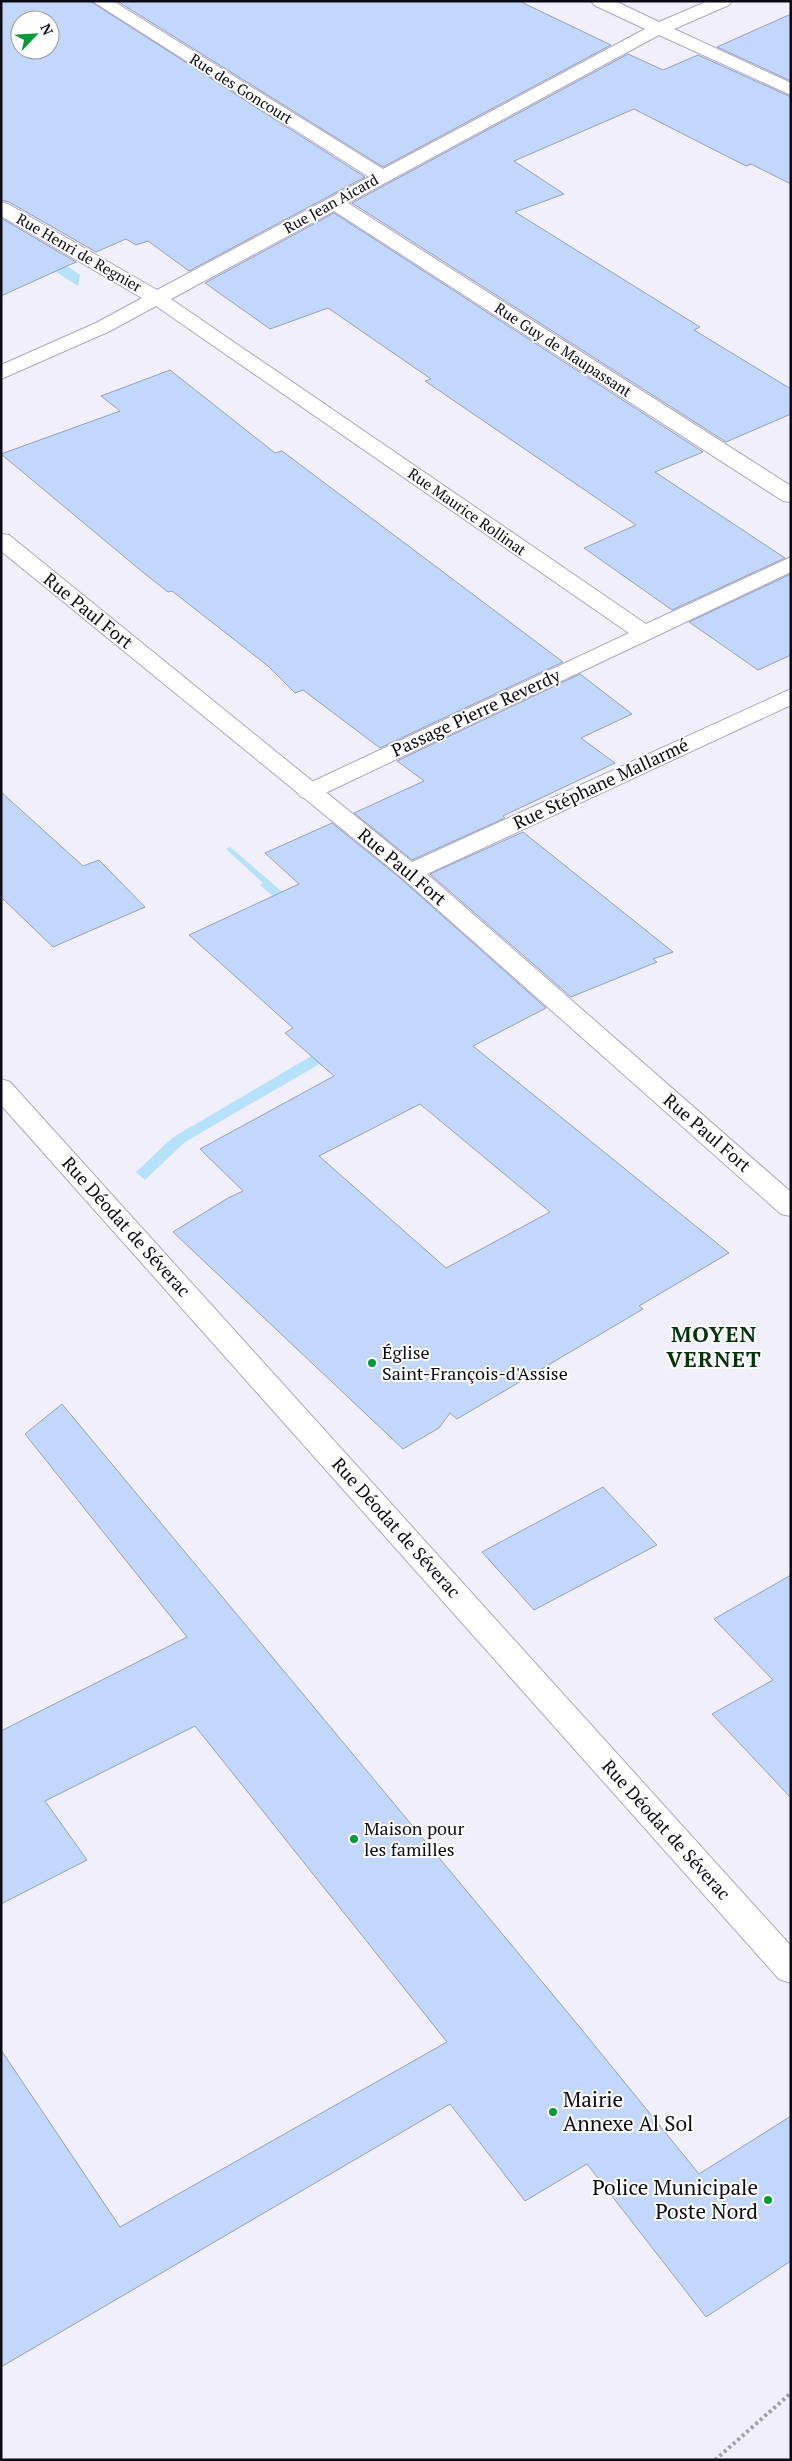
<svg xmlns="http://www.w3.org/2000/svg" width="792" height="2461" font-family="'PT Serif',serif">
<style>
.water{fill:#b6e1fb}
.building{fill:#c3d6fc;stroke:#93a0bb;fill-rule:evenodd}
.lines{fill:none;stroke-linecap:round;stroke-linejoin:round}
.pedestrian-casing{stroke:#aca6c4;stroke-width:2}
.minor-casing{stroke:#aca6c4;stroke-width:2}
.path{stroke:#a19fab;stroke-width:4;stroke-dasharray:3 3;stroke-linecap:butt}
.pedestrian{fill:#fff;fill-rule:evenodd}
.minor{fill:#fff;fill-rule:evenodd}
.poi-dot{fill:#049a34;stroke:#fefefe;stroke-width:2}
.labels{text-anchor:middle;stroke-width:4;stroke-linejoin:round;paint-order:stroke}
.far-street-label{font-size:15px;fill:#0c0a14;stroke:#fefefe}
.street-label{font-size:18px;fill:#0c0a14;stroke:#fefefe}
.poi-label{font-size:18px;fill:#0c0a14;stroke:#fefefe;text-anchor:start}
.near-poi-label{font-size:21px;fill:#0c0a14;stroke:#fefefe;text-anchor:start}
.district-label{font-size:22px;font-weight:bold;letter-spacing:1px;fill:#06340f;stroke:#fefefe}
</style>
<rect width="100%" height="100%" fill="#f1effc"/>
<!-- water -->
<path class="water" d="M1,226L73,270L80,275L78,286L10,242Z
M230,847L401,994L409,991L415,998L431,1000L421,1006L406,1002L399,1018L185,1142L145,1180L136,1172L172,1138L398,1005L260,885L263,883L226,849Z"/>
<!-- building -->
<path class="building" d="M1,1H90L365,177L189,271L148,241L136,245L126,239L96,252L9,202L1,200ZM20,20H50V50H20Z
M117,1H519L611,45L383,167Z
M791,14V81L717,47Z
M628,54L663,70L698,55L791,97V184L751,164L746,166L634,109L514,161L564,194L515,212L700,327L694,330L791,389V414L726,442L352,203Z
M334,213L703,452L655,472L785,558L672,610L584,548L636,525L425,381L431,379L328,308L270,329L205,283Z
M1,218L76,262L1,296Z
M170,370L275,453L282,451L563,662L380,748L303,690L295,693L268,666L172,591L168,592L145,574L1,454L120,411L101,396Z
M791,574V655L758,670L689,622Z
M580,674L632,714L581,738L615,763L503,816L505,818L412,860L354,813L424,781L397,761Z
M1,792L83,866L99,860L145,907L53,947L1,897Z
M332,823L400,878L546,1008L473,1046L729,1253L639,1306L643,1309L457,1419L450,1413L439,1428L403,1449L173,1232L228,1198L243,1191L200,1149L334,1076L285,1033L293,1028L189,935L299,884L265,853ZM420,1104L550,1212L446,1268L319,1156Z
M523,832L673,952L653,959L657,962L571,997L430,874Z
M62,1404L578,2025L699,2174L791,2116V2261L706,2317L587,2164L525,2201L450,2104L1,2367V2050L120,2227L447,2042L195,1726L45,1801L87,1860L1,1904V1731L187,1637L25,1434Z
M603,1487L657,1545L534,1610L482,1552Z
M791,1575V1798L712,1714L773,1680L714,1619Z"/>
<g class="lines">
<defs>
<path id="pedestrian" d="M644,626L652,628L655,633L652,638L317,797L309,799L301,797L297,792L301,787Z"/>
<path id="minor" d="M92,1H113L383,169L645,29L594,5L591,1H615L659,22L708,1H732L729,5L674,29L791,83V95L659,35L348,203L791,486V502L783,501L334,211L171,299L646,624L791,557V572L652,638L644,640L636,638L156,306L110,331L1,379V365L96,323L142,298L1,216V202L8,204L157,290L369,177Z
M1,534L9,535L412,862L791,689V705L427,874L791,1192V1216L781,1214L401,877L1,551Z
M1,1079L10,1082L791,1946V1983L779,1979L1,1105Z"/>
</defs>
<!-- pedestrian casing -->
<use href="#pedestrian" class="pedestrian-casing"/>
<!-- minor casing -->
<use href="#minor" class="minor-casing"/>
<!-- path -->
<path class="path" d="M715,2460L791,2393"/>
<!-- pedestrian -->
<use href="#pedestrian" class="pedestrian"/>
<!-- minor -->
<use href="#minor" class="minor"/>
</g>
<!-- markers -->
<g class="poi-dot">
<circle cx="372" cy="1363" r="5"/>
<circle cx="354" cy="1839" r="5"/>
<circle cx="553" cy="2112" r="5"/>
<circle cx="768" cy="2200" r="5"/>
</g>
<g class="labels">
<!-- far-street labels -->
<g class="far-street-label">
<text transform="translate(241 89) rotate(32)" y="5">Rue des Goncourt</text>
<text transform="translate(331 204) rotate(-29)" y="5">Rue Jean Aicard</text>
<text transform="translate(79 253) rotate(30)" y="5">Rue Henri de Regnier</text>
<text transform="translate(563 350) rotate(33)" y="5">Rue Guy de Maupassant</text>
<text transform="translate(467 512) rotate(35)" y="5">Rue Maurice Rollinat</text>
</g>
<!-- street labels -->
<g class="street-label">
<text transform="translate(88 611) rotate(39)" y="6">Rue Paul Fort</text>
<text transform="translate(476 713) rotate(-25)" y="6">Passage Pierre Reverdy</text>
<text transform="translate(601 784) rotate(-25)" y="6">Rue Stéphane Mallarmé</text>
<text transform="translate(402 867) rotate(40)" y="6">Rue Paul Fort</text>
<text transform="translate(707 1133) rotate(41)" y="6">Rue Paul Fort</text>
<text transform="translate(126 1227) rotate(48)" y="6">Rue Déodat de Séverac</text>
<text transform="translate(396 1528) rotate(48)" y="6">Rue Déodat de Séverac</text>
<text transform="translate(666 1830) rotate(48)" y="6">Rue Déodat de Séverac</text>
</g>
<!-- poi labels -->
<g class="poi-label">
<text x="382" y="1359">Église<tspan x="382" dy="21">Saint-François-d'Assise</tspan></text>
<text x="364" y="1835">Maison pour<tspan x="364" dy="21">les familles</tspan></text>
</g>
<!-- near-poi labels -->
<g class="near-poi-label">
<text x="563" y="2107">Mairie<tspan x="563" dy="24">Annexe Al Sol</tspan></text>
<text x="758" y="2195" text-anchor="end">Police Municipale<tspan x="758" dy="24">Poste Nord</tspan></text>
</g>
<!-- district labels -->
<g class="district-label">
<text x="714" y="1342">MOYEN<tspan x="714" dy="25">VERNET</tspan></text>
</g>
</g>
<!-- border -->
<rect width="792" height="2461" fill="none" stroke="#0c0a14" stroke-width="5"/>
<!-- north arrow -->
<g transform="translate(35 35) rotate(65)"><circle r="24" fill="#fefefe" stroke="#9d9ca0"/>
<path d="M0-4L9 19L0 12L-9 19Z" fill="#049a34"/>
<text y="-8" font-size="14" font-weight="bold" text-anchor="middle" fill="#0c0a14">N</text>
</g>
</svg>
